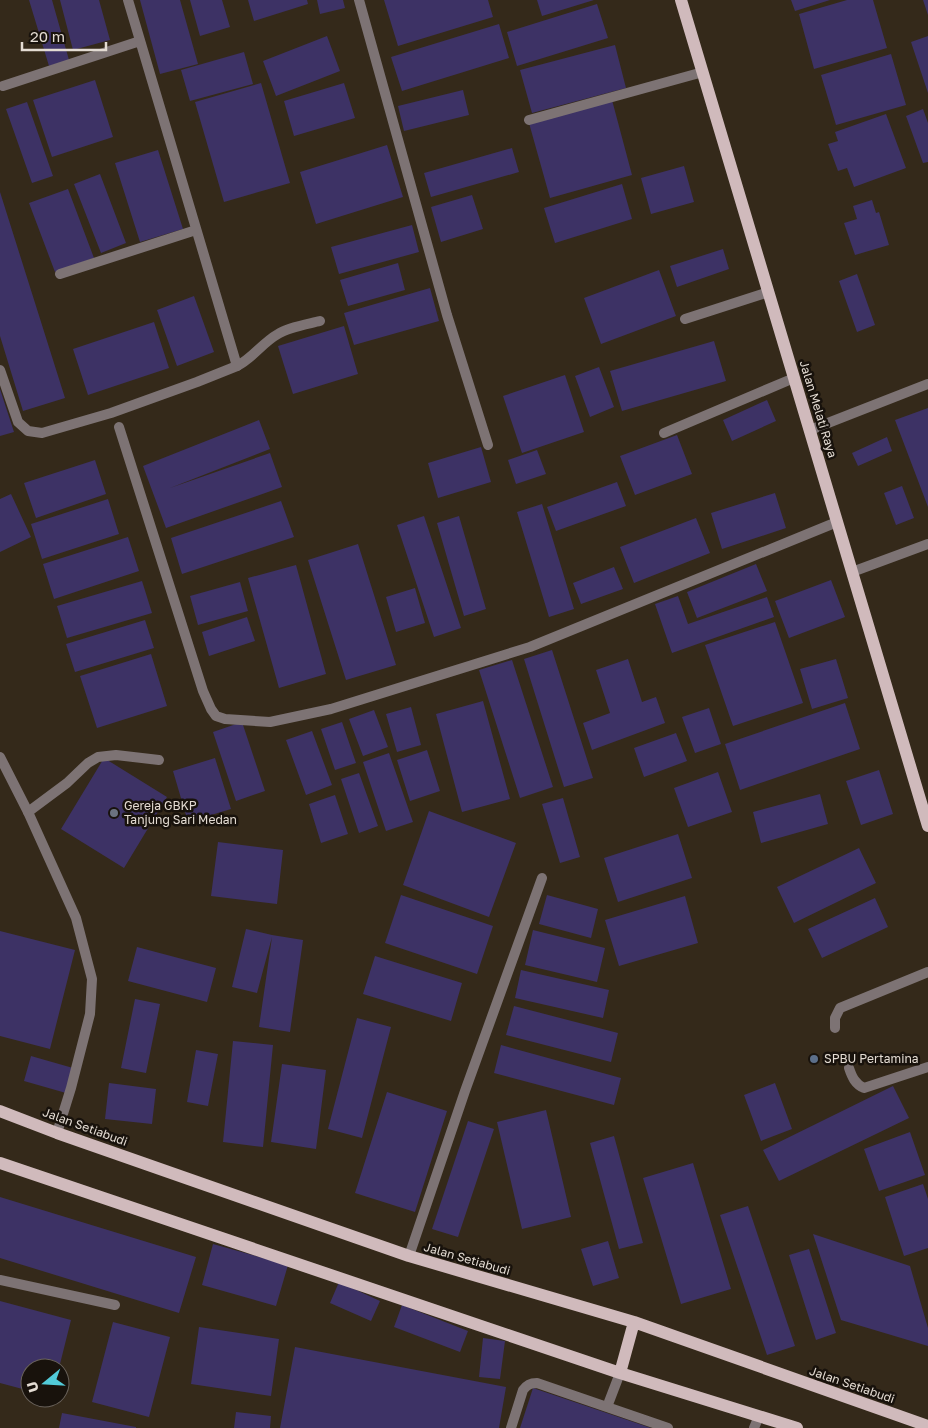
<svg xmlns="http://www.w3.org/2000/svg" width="928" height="1428" font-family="'Golos Text',sans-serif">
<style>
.building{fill:#3d3265}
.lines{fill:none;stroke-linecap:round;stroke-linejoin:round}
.lane{stroke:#7d7374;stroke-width:10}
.street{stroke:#7d7374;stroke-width:10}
.primary{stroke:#d0babc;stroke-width:12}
.worship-dot{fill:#6b7280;stroke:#18120c;stroke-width:2}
.service-dot{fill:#5c6f8a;stroke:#18120c;stroke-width:2}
.labels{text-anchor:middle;stroke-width:5;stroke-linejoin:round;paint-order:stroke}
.street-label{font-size:12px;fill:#e4dcd3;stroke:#18120c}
.poi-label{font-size:12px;fill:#e4dcd3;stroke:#18120c;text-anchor:start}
</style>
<rect width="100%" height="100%" fill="#34291a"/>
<!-- building -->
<path class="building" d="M29,0H52L69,60L49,66Z
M60,0H99L110,40L73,50Z
M140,0H180L198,64L160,74Z
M190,0H222L230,27L200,36Z
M248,0H307L308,4L254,21Z
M317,0H343L345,8L320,14Z
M384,0H488L493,17L398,46Z
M537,0H594L542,16Z
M791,0H830L795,11Z
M847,0H873L887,48L814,69L799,14Z
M923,0H928V15Z
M597,4L608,38L517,66L507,32Z
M499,24L509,58L402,91L391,57Z
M327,36L340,71L276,96L263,61Z
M928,36V93L911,42Z
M615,45L626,88L532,113L520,70Z
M244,52L253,84L190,101L181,70Z
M891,54L906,105L836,125L821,75Z
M95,80L113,137L52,157L33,100Z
M261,83L290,183L224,202L195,102Z
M344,83L355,118L294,136L284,101Z
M463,90L469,115L404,131L398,106Z
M612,100L632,175L550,198L529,123Z
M27,102L53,176L32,183L6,109Z
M923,109L928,123V162L923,163L906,116Z
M886,114L906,168L854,187L847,168L838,171L828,144L838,141L835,132Z
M387,145L403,197L316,224L300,172Z
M512,148L519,172L431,197L424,173Z
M158,150L183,229L140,242L115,163Z
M684,166L694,202L651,214L641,178Z
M100,174L126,243L101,253L74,184Z
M622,184L632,219L555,243L544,208Z
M68,189L94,258L55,272L29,203Z
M0,192L65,398L23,411L0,336Z
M472,195L483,229L441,242L431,207Z
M872,200L876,213L879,212L889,245L855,255L844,223L857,219L853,206Z
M412,225L419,252L339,274L331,247Z
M723,249L729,269L677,287L670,266Z
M398,263L405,290L348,306L340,280Z
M659,270L676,316L601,344L584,298Z
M857,274L875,325L857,332L839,281Z
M430,288L439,321L354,345L344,313Z
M194,296L214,352L177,366L157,310Z
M154,322L169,368L88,395L73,349Z
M344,326L358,374L293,394L278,346Z
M714,341L726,381L622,411L610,371Z
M599,367L614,407L590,417L575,376Z
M565,375L584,432L522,453L503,396Z
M0,389L14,432L0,436Z
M767,400L776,421L732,441L723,420Z
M928,408V507L895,420Z
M259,420L270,449L170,488L270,453L282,487L166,528L143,466Z
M677,435L692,474L635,495L620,456Z
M887,437L892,451L858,466L852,453Z
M481,447L491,482L438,498L428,463Z
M537,450L546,474L516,484L508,460Z
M95,460L106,494L36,518L24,483Z
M617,482L626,506L556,531L547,507Z
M902,486L914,518L896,525L884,493Z
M775,493L786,528L722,549L711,513Z
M11,494L31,537L0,552V499Z
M108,499L119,534L42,559L31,524Z
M281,501L294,537L182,574L171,538Z
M542,504L574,609L549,617L517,512Z
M424,516L461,628L434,637L397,525Z
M459,516L486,609L464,616L437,523Z
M696,518L710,553L634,583L620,547Z
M128,537L139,571L54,599L43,564Z
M358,544L396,665L346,680L308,560Z
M756,564L767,591L697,618L687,592Z
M296,565L326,674L279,688L248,578Z
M614,567L623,589L581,604L573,583Z
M831,580L845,617L789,638L775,601Z
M142,581L152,613L67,638L57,606Z
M240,582L248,611L198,625L190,596Z
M415,588L425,623L396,632L386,597Z
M678,596L688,624L767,597L774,617L672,653L655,604Z
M247,617L255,641L209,656L202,632Z
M145,620L154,648L75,672L66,644Z
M775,622L803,703L733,726L705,645Z
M552,650L593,778L564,787L524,659Z
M151,654L167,706L97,728L80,676Z
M628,659L642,702L656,697L665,723L592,750L583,723L610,713L596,670Z
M836,659L848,698L812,709L800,669Z
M512,660L553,787L520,798L479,670Z
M483,701L510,799L462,812L436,714Z
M845,703L860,749L740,790L725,744Z
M411,707L421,745L397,752L386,714Z
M709,708L721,744L695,753L682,717Z
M374,710L388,747L363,756L349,719Z
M242,722L265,791L236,801L213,732Z
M342,722L356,763L335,770L321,729Z
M312,731L332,785L306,795L286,740Z
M676,733L687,761L644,777L634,748Z
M427,750L440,791L410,801L397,760Z
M389,753L413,822L386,831L363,762Z
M104,758L167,797L124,868L61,829Z
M215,758L231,809L188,822L173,771Z
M879,770L893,814L861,825L846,781Z
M718,772L732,812L688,827L674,788Z
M359,773L378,826L359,833L341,779Z
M820,794L828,824L761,843L753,812Z
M335,795L348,834L321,843L309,804Z
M563,798L580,857L560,863L542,804Z
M429,811L516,843L489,917L403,885Z
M678,834L692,878L618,902L604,858Z
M218,842L283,850L277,904L211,896Z
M859,848L876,883L794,923L777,887Z
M401,895L493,926L477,974L385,943Z
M547,895L598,909L591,938L539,924Z
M685,896L698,943L619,966L605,920Z
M875,898L888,927L822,958L808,929Z
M246,929L272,935L303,940L290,1032L259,1027L272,937L257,993L232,987Z
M533,930L605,948L597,982L525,965Z
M0,931L75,950L50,1049L0,1036Z
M137,947L216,968L207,1002L128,981Z
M375,956L462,983L451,1021L363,994Z
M521,970L609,990L603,1018L515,998Z
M135,999L160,1004L146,1073L121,1068Z
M514,1006L618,1033L611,1062L506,1035Z
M357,1018L391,1027L362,1138L328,1129Z
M233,1041L273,1045L263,1147L223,1142Z
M501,1045L621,1078L614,1105L494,1073Z
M196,1050L218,1054L208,1106L187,1102Z
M31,1056L73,1068L66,1093L24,1081Z
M282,1064L326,1070L316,1149L271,1142Z
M109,1083L156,1089L152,1124L105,1119Z
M775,1083L792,1129L761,1141L744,1095Z
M893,1086L909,1118L779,1181L763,1150Z
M387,1092L447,1111L415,1212L355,1193Z
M546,1110L571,1217L522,1229L497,1122Z
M468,1121L494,1129L458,1237L432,1229Z
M910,1132L925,1175L879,1191L864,1149Z
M614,1136L643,1243L619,1249L590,1143Z
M693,1163L731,1289L681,1304L643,1178Z
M923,1184L928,1199V1248L904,1256L885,1197Z
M0,1197L196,1257L179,1313L0,1258Z
M748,1206L795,1346L767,1355L720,1215Z
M813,1234L910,1266L928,1328V1346L841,1320Z
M608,1241L619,1278L593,1286L581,1249Z
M213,1244L288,1265L276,1306L202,1285Z
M809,1249L836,1333L816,1340L789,1255Z
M339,1282L380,1301L371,1321L330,1303Z
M0,1301L71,1320L59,1368H30V1391L0,1383Z
M402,1305L468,1331L460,1352L394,1327Z
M113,1322L170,1337L149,1417L92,1402Z
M199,1327L279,1339L271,1396L191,1384Z
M483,1338L505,1341L500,1379L479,1377Z
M295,1347L506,1387L499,1428H280Z
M533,1388L651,1428H520Z
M236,1412L271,1416L270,1428H234Z
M62,1413L136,1427V1428H59Z"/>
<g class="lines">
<!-- lane -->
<path class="lane" d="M685,319L769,292
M237,366C253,358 262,343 278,334C288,327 308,324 320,321
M664,433L794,378
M28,812L67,783L88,763L98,757L116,755L159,760
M835,1028V1018L840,1008L928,972
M849,1068C852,1077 855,1084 864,1088L928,1067
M607,1407L620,1373
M511,1428L523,1390C527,1385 530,1383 537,1383L668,1428
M754,1428L759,1416"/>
<!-- street -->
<path class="street" d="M359,0L447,315L488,445
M3,86L140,41
M529,120L703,72
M60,274L196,230
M0,370L18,422L28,431L42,433L111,413L197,382L237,366L128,0
M119,427L203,691L211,709L216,716L225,719L270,722L331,709L530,647L837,522
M810,430L928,384
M852,572L928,544
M0,757L28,812L76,918L92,979L90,1014L71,1088L57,1133
M409,1256L465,1091L542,878
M0,1280L115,1305"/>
<!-- primary -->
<path class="primary" d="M681,0L928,826
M0,1111L57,1133L409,1256L634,1322L928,1426
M0,1163L620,1373L797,1428
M620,1373L634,1322"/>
</g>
<!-- markers -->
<circle class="worship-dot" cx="114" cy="813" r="5"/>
<circle class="service-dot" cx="814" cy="1059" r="5"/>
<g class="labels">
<!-- street labels -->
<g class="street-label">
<text transform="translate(818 409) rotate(73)" y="4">Jalan Melati Raya</text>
<text transform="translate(85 1127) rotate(20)" y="4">Jalan Setiabudi</text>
<text transform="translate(467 1259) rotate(16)" y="4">Jalan Setiabudi</text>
<text transform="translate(852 1385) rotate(19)" y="4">Jalan Setiabudi</text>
</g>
<!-- poi labels -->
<g class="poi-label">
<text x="124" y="810">Gereja GBKP<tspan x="124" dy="14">Tanjung Sari Medan</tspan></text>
<text x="824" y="1063">SPBU Pertamina</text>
</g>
</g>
<!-- north arrow -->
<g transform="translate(45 1383) rotate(252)"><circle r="24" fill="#18120c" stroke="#6a635c"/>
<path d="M0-4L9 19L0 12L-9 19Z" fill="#52cbd9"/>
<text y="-8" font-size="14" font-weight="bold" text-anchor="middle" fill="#e4dcd3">U</text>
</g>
<!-- scale -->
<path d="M22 42v8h84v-8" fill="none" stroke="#e4dcd3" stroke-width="2.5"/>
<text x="30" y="42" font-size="15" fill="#e4dcd3" stroke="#18120c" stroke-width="4" paint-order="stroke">20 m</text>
</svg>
